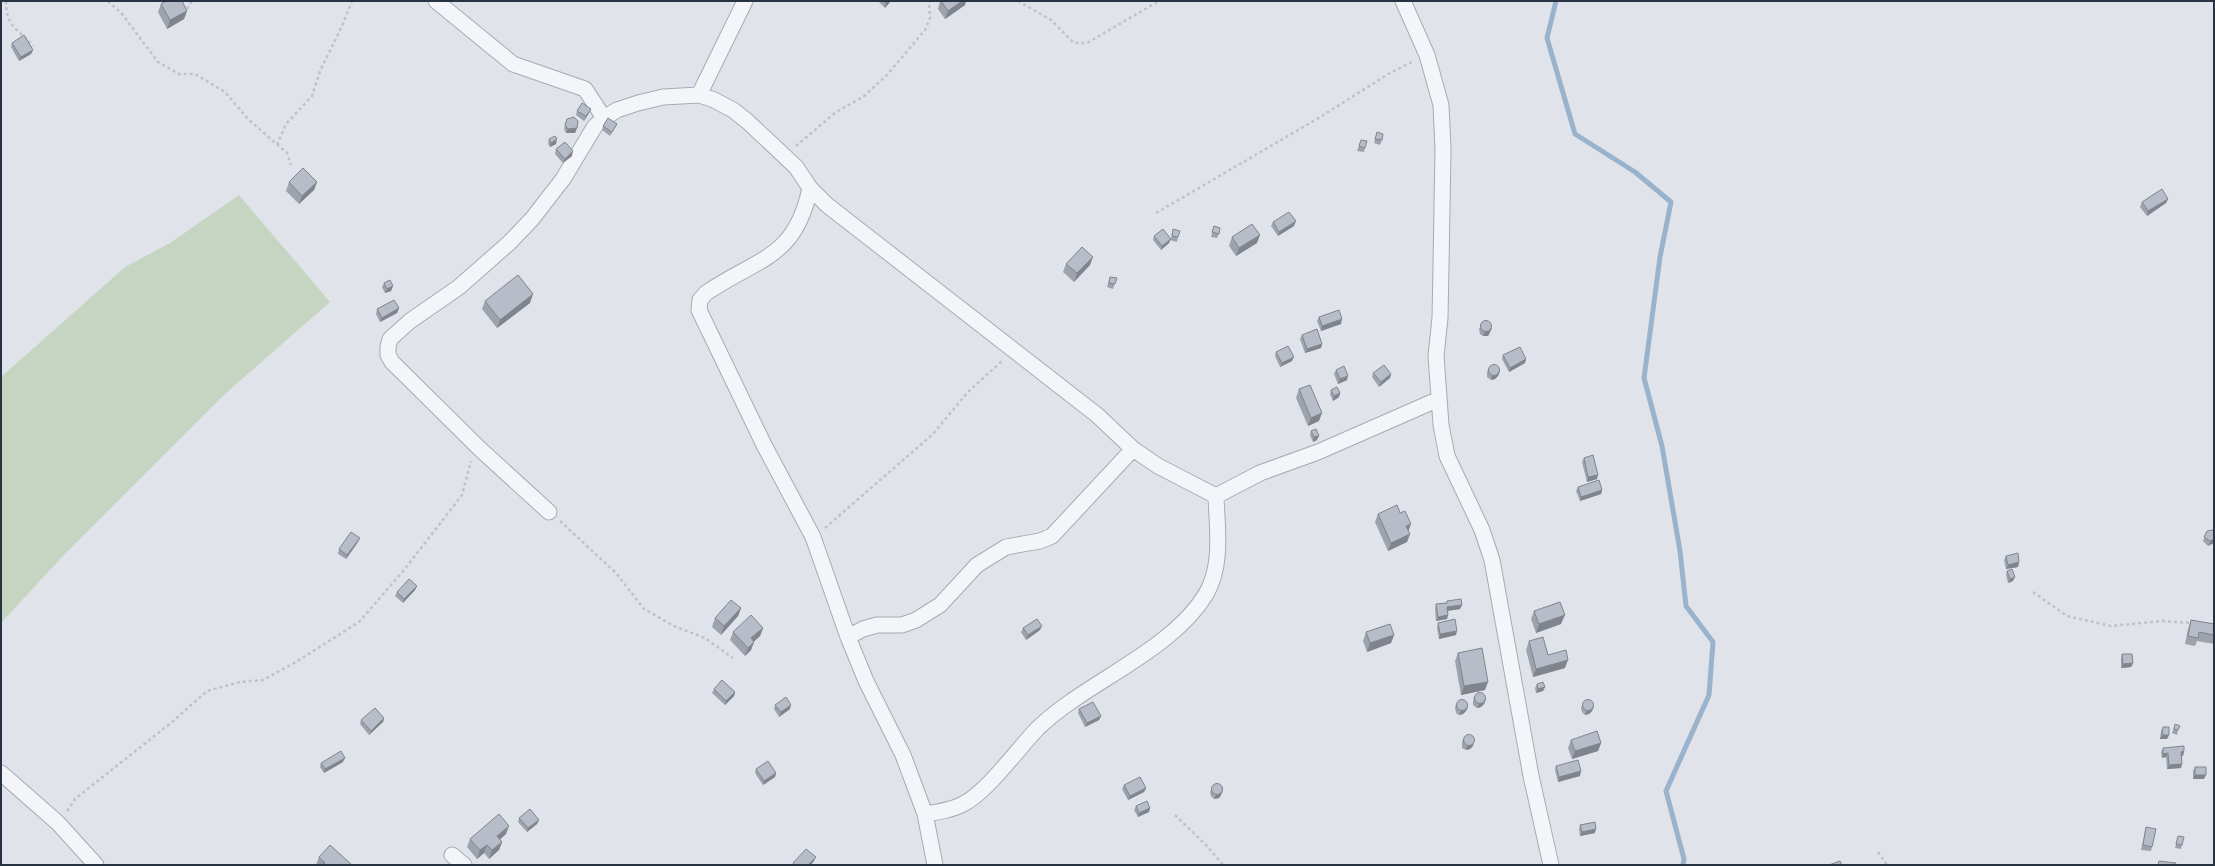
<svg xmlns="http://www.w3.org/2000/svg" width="2215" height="866" font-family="'Fira Sans Condensed',sans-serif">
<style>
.green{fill:#c6d5c1}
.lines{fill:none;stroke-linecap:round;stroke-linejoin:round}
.stream{stroke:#99b3cd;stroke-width:5}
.street-casing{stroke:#a5abb5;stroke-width:17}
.path{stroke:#bec2c9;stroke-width:2.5;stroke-dasharray:3 3;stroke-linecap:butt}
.street{stroke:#f3f5f8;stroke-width:15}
.wall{fill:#9da3ac}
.shaded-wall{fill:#80848c}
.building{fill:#b7bdc8;stroke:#80848c}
</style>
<rect width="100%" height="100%" fill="#e0e4ea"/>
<!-- green -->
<path class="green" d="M239,195L330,302L225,394L62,557L1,623V377L125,267L170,243Z"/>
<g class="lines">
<!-- stream -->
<path class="stream" d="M1556,1L1547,38L1575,134L1635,172L1671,202L1660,257L1644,378L1662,446L1680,551L1686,606L1713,642L1709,695L1666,791L1684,859L1683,865"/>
<defs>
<path id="street" d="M436,1L513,64L585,89L604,118
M1403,1L1427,55L1441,105L1443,149L1441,266L1440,318L1436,356L1441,425L1447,456L1482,530L1492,560L1531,776L1551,865
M699,95L745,1
M810,188C795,259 759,257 706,293L700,300L699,310L764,445L813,537L848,637L866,681L903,755L925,814
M549,512L480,449L392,362L388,355V347L390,339L410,321L459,287L509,243L532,219L563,179L595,126L604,118L617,110L638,103L663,97L699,95L712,99L733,110L747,121L796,167L810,188L827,205L1097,415L1133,449L1158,466L1216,496L1260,473L1318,452L1439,399
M848,637L863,629L877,625H902L916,620L940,605L977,565L1006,547L1040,541L1052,536L1133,449
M1,773L58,823L96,865
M452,855L464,865
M935,865L925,814C938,812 952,810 963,804C986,793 1018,749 1037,729C1085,682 1171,652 1206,594C1223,565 1217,528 1216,496"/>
</defs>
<!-- street casing -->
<use href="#street" class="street-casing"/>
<!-- path -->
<path class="path" d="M6,1C6,28 18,28 33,46
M108,1L122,14L158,62L179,74H195L225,92L248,119L287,153L291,165
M1018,1L1051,20L1074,43H1087L1159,1
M187,9L192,1
M277,145L286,124L312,96L320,71L342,26L352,1
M796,146L836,112L863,97L887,75L925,30L930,18L929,2L931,1
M1156,213L1317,119L1390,73L1414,61
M560,521L616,573L644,609L674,626L705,638L733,658
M825,528L933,434L967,393L1003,360
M2033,592L2067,616L2111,626L2162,621L2192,623
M67,811L75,799L172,722L207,691L240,682L263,680L296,662L359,622L404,570L462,495L471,461
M1175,815L1207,846L1223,865
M1878,852L1887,865"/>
<!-- street -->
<use href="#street" class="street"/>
</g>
<!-- wall -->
<path class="wall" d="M878,1H891L885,8Z
M940,1H966L965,5L945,19L938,9Z
M161,4L187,11L184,19L167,29L158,12Z
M12,43L33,50L31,54L19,61L11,47Z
M577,111L589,113L584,121L576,115Z
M567,119L577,128L575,133H566L564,129Z
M617,124L615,128L610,136L602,130L603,126Z
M1377,132L1382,140L1380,145L1374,143Z
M549,139L556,144L550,147L548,144Z
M1361,140L1365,148L1364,152L1357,151Z
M556,149L572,156L563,163L555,154Z
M289,182H317L314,190L299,204L286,191Z
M2168,199L2166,203L2147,216L2140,207L2142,202Z
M1273,222L1294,226L1278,236L1271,226Z
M1214,226L1219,234L1217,238L1211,237Z
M1173,229L1178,237L1177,242L1170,240L1169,243L1161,250L1153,240L1154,236L1171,239Z
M1232,237L1257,243L1236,256L1229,246Z
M1066,264L1090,265L1074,282L1063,272Z
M1110,277L1117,278L1113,289L1107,287Z
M384,283L393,286L391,291L385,293L382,287Z
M485,301L530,303L497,328L482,309Z
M399,308L397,313L380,322L376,314L377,309Z
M1319,317L1341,324L1321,331L1317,321Z
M1481,325L1492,328L1488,336H1483L1480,334L1479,329Z
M1302,335L1322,344L1321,348L1305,353L1300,339Z
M1276,352L1292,361L1280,367L1275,356Z
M1503,355L1526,359L1525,363L1509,372L1502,359Z
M1488,369L1500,371L1498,376L1495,379L1491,380L1487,377V373Z
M1336,370L1347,380L1338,384L1334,374Z
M1373,373L1391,374L1390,378L1379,387L1372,377Z
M1299,389L1319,421L1308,426L1296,398Z
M1331,390L1340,393L1339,397L1333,401L1330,394Z
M1311,431L1317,440L1313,442L1310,435Z
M1584,458L1597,479L1587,482L1582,462Z
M1578,487L1602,490L1601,494L1580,501L1576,491Z
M1400,513L1410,534L1407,542L1388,551L1375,522L1378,514Z
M2207,531H2214L2208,546L2203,541Z
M358,542L346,559L338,554L339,549Z
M2006,556L2019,562L2018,567L2006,569L2004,560Z
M2007,571L2013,581L2008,583L2006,575Z
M417,586L415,590L403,603L395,596L397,592Z
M1447,601L1462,605L1460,609L1448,611V615L1447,619L1436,621L1435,609L1436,604L1446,603Z
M741,608L738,616L721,635L712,627L715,618Z
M1534,611L1561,624L1536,633L1531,619Z
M2191,620L2214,624V644L2197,641L2195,646L2185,644L2188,629Z
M1438,623L1456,635L1439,639L1437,628Z
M763,628L760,636L754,641L751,650L745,656L730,640L733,632Z
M1023,628L1040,630L1026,640L1021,632Z
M1366,632L1394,635L1391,643L1367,652L1363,641Z
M1529,641L1565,668L1533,677L1526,650Z
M1458,653L1485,690L1461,695L1455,661Z
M2122,654L2133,663L2131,667L2121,668V658Z
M1537,684L1545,687L1543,691L1536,693L1535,688Z
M714,689L735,692L734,696L725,705L712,693Z
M1474,696L1486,699L1484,704L1481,707L1477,708L1473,705V701Z
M1456,704L1468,707L1466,711L1463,714L1459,715L1456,713L1455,708Z
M1583,704L1594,706L1592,711L1589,714L1585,715L1582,712L1581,708Z
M775,705L790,709L779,717L774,709Z
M1079,709L1101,716L1099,720L1085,727L1078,713Z
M384,718L383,722L369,735L360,724L361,720Z
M2175,724L2178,730L2177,735L2172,733Z
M2163,727L2169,735L2167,739H2160L2161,731Z
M1463,739L1473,746L1470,749L1466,750L1462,748V743Z
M1571,740L1601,743L1598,751L1572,759L1568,748Z
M2163,748L2184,751L2183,756H2182L2181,768L2167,769L2166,757L2162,758L2161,752Z
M343,762L324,773L320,767L321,763Z
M1556,766L1580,776L1558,782L1555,770Z
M2195,767L2204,779H2193V771Z
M756,769L776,773L775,777L763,785L755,773Z
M1124,785L1146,788L1144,792L1128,800L1122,789Z
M1212,788L1221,795L1219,798L1214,799L1211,796L1210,792Z
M1136,806L1150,808L1149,812L1138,817L1134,810Z
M519,818L539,820L537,824L527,832L518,822Z
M1580,825L1595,833L1580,836L1579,829Z
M2146,827L2152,847L2151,851L2141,850L2145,831Z
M506,834L500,839L502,842L499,850L489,859L484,853L477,859L467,847L470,839Z
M2178,836L2182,845L2181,849L2175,848Z
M319,857L350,865H316Z"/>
<!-- shaded-wall -->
<path class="shaded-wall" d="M888,1H891L885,8L886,3Z
M962,1H966L965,5L945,19L948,11Z
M187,11L184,19L167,29L170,20Z
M33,50L31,54L19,61L21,57Z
M591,109L589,113L584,121L586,116Z
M577,128L575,133H566L568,129Z
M557,139L556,144L550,147L551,143Z
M573,151L572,156L563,163L565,159Z
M317,182L314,190L299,204L302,196Z
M2168,199L2166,203L2147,216L2148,211Z
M1296,221L1294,226L1278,236L1279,232Z
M1260,235L1257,243L1236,256L1239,248Z
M1171,239L1169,243L1161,250L1162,246Z
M1093,257L1090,265L1074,282L1077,273Z
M393,286L391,291L385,293L387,289Z
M533,294L530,303L497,328L500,320Z
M399,308L397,313L380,322L382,318Z
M1342,319L1341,324L1321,331L1322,326Z
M1492,328L1488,336H1483L1485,332Z
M1322,344L1321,348L1305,353L1307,349Z
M1294,357L1292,361L1280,367L1282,363Z
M1526,359L1525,363L1509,372L1510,368Z
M1500,371L1498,376L1495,379L1491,380L1492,376Z
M1391,374L1390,378L1379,387L1381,382Z
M1348,376L1347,380L1338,384L1340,379Z
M1340,393L1339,397L1333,401L1334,396Z
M1322,413L1319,421L1308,426L1311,418Z
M1319,436L1317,440L1313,442L1314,437Z
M1598,475L1597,479L1587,482L1588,477Z
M1602,490L1601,494L1580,501L1581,497Z
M1411,524L1408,532L1406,526Z
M1410,534L1407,542L1388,551L1391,543Z
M360,538L358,542L346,559L347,555Z
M2214,539V543L2208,546L2210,541Z
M2019,562L2018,567L2006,569L2008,565Z
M2015,577L2013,581L2008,583L2010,579Z
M417,586L415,590L403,603L404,599Z
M1462,605L1460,609L1446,611L1447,607Z
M741,608L738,616L721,635L724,626Z
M1448,615L1447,619L1436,621L1438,617Z
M1565,615L1561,624L1536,633L1539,624Z
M1042,626L1040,630L1026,640L1028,635Z
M763,628L760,636L748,647L751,638Z
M1457,631L1456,635L1439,639L1440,634Z
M1394,635L1391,643L1367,652L1370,643Z
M754,642L751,650L745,656L748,648Z
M1568,660L1565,668L1533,677L1536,669Z
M2133,663L2131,667L2121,668L2123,664Z
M1488,682L1485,690L1461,695L1464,686Z
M1545,687L1543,691L1536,693L1538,689Z
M735,692L734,696L725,705L726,701Z
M1486,699L1484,704L1481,707L1477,708L1479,704Z
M791,705L790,709L779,717L781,712Z
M1594,706L1592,711L1589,714L1585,715L1587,711Z
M1468,707L1466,711L1463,714L1459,715L1461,711Z
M1101,716L1099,720L1085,727L1087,723Z
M384,718L383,722L369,735L371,731Z
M2162,735H2169L2167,739H2160Z
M1474,742L1473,746L1470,749L1466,750L1467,746Z
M1601,743L1598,751L1572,759L1575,751Z
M2184,751L2183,756H2180L2181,752Z
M2168,753L2166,757L2162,758L2163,754Z
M345,758L343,762L324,773L325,769Z
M2182,764L2181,768L2167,769L2169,765Z
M1581,771L1580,776L1558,782L1559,777Z
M776,773L775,777L763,785L764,781Z
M2195,775H2206L2204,779H2193Z
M1146,788L1144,792L1128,800L1130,796Z
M1223,791L1221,795L1219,798L1214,799L1216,795Z
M1150,808L1149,812L1138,817L1139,813Z
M539,820L537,824L527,832L528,828Z
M509,826L506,834L494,845L497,836Z
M1596,829L1595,833L1580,836L1582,832Z
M502,842L499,850L489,859L492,850Z
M487,845L484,853L477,859L480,850Z
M816,857L814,861L811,865H808Z"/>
<!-- building -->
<path class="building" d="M166,1H182L187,11L170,20L161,4Z
M884,1H888L886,3Z
M941,1H962L948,11Z
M24,35L33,50L21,57L12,43Z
M582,103L591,109L586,116L577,111Z
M574,117L578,121L577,128L568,129L565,125L567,119Z
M608,118L617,124L612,132L603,126Z
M1377,132L1383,134L1382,140L1375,139Z
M555,136L557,139L551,143L549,139Z
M1361,140L1367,141L1365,148L1359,146Z
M565,142L573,151L565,159L556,149Z
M303,168L317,182L302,196L289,182Z
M2162,189L2168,199L2148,211L2142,202Z
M1289,212L1296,221L1279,232L1273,222Z
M1252,224L1260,235L1239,248L1232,237Z
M1214,226L1220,228L1219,234L1212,232Z
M1163,229L1171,239L1162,246L1154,236Z
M1173,229L1180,231L1178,237L1172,236Z
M1082,247L1093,257L1077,273L1066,264Z
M518,275L533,294L500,320L485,301Z
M1110,277L1117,278L1115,284L1109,283Z
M390,280L393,286L387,289L384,283Z
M394,300L399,308L382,318L377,309Z
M1339,310L1342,319L1322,326L1319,317Z
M1480.5 326a5.5 5.5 0 1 1 11 0a5.5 5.5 0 1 1-11 0Z
M1317,329L1322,344L1307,349L1302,335Z
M1288,346L1294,357L1282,363L1276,352Z
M1520,347L1526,359L1510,368L1503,355Z
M1488.5 370a5.5 5.5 0 1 1 11 0a5.5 5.5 0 1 1-11 0Z
M1384,365L1391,374L1381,382L1373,373Z
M1344,366L1348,376L1340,379L1336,370Z
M1310,385L1322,413L1311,418L1299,389Z
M1337,387L1340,393L1334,396L1331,390Z
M1316,429L1319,436L1314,437L1311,431Z
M1593,455L1598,475L1588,477L1584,458Z
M1599,480L1602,490L1581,497L1578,487Z
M1397,505L1400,513L1405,511L1411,524L1406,526L1410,534L1391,543L1378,514Z
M2212,530L2214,531V539L2210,541L2204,537L2207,531Z
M351,532L360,538L347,555L339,549Z
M2018,553L2019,562L2008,565L2006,556Z
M2012,569L2015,577L2010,579L2007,571Z
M409,579L417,586L404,599L397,592Z
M1461,599L1462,605L1447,607L1448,615L1438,617L1436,604L1447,603V601Z
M731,600L741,608L724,626L715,618Z
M1560,602L1565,615L1539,624L1534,611Z
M751,615L763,628L751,638L754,642L748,648L733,632Z
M1037,619L1042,626L1028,635L1023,628Z
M1455,619L1457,631L1440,634L1438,623Z
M2191,620L2214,624V635L2199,632L2198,638L2188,636Z
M1390,624L1394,635L1370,643L1366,632Z
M1543,637L1548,655L1566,650L1568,660L1536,669L1529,641Z
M1482,648L1488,682L1464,686L1458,653Z
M2122,654H2132L2133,663L2123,664Z
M722,680L735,692L726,701L714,689Z
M1543,682L1545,687L1538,689L1537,684Z
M1474.5 698a5.5 5.5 0 1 1 11 0a5.5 5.5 0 1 1-11 0Z
M786,697L791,705L781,712L775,705Z
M1456.5 705a5.5 5.5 0 1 1 11 0a5.5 5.5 0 1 1-11 0Z
M1582.5 705a5.5 5.5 0 1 1 11 0a5.5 5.5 0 1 1-11 0Z
M1093,702L1101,716L1087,723L1079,709Z
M375,708L384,718L371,731L361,720Z
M2175,724L2180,726L2178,730L2174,729Z
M2163,727H2169V735H2162Z
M1597,731L1601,743L1575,751L1571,740Z
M1463.5 740a5.5 5.5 0 1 1 11 0a5.5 5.5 0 1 1-11 0Z
M2184,746V751L2181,752L2182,764L2169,765L2168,753L2163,754V748Z
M341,751L345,758L325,769L321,763Z
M1578,760L1581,771L1559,777L1556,766Z
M768,761L776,773L764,781L756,769Z
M2195,767H2206V775H2195Z
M1140,777L1146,788L1130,796L1124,785Z
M1211.5 789a5.5 5.5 0 1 1 11 0a5.5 5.5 0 1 1-11 0Z
M1147,801L1150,808L1139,813L1136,806Z
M530,809L539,820L528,828L519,818Z
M499,814L509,826L497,836L502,842L492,850L487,845L480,850L470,839Z
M1595,822L1596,829L1582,832L1580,825Z
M2146,827L2156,829L2152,847L2143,845Z
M2178,836L2184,837L2182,845L2176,844Z
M330,845L351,864L349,865H322L325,863L319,857Z
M806,849L816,857L808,865H795L793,863Z
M1840,861L1842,865H1829Z
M2159,861L2176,863L2175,865H2158Z"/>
<!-- border -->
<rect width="2215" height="866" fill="none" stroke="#273243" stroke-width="4"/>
</svg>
